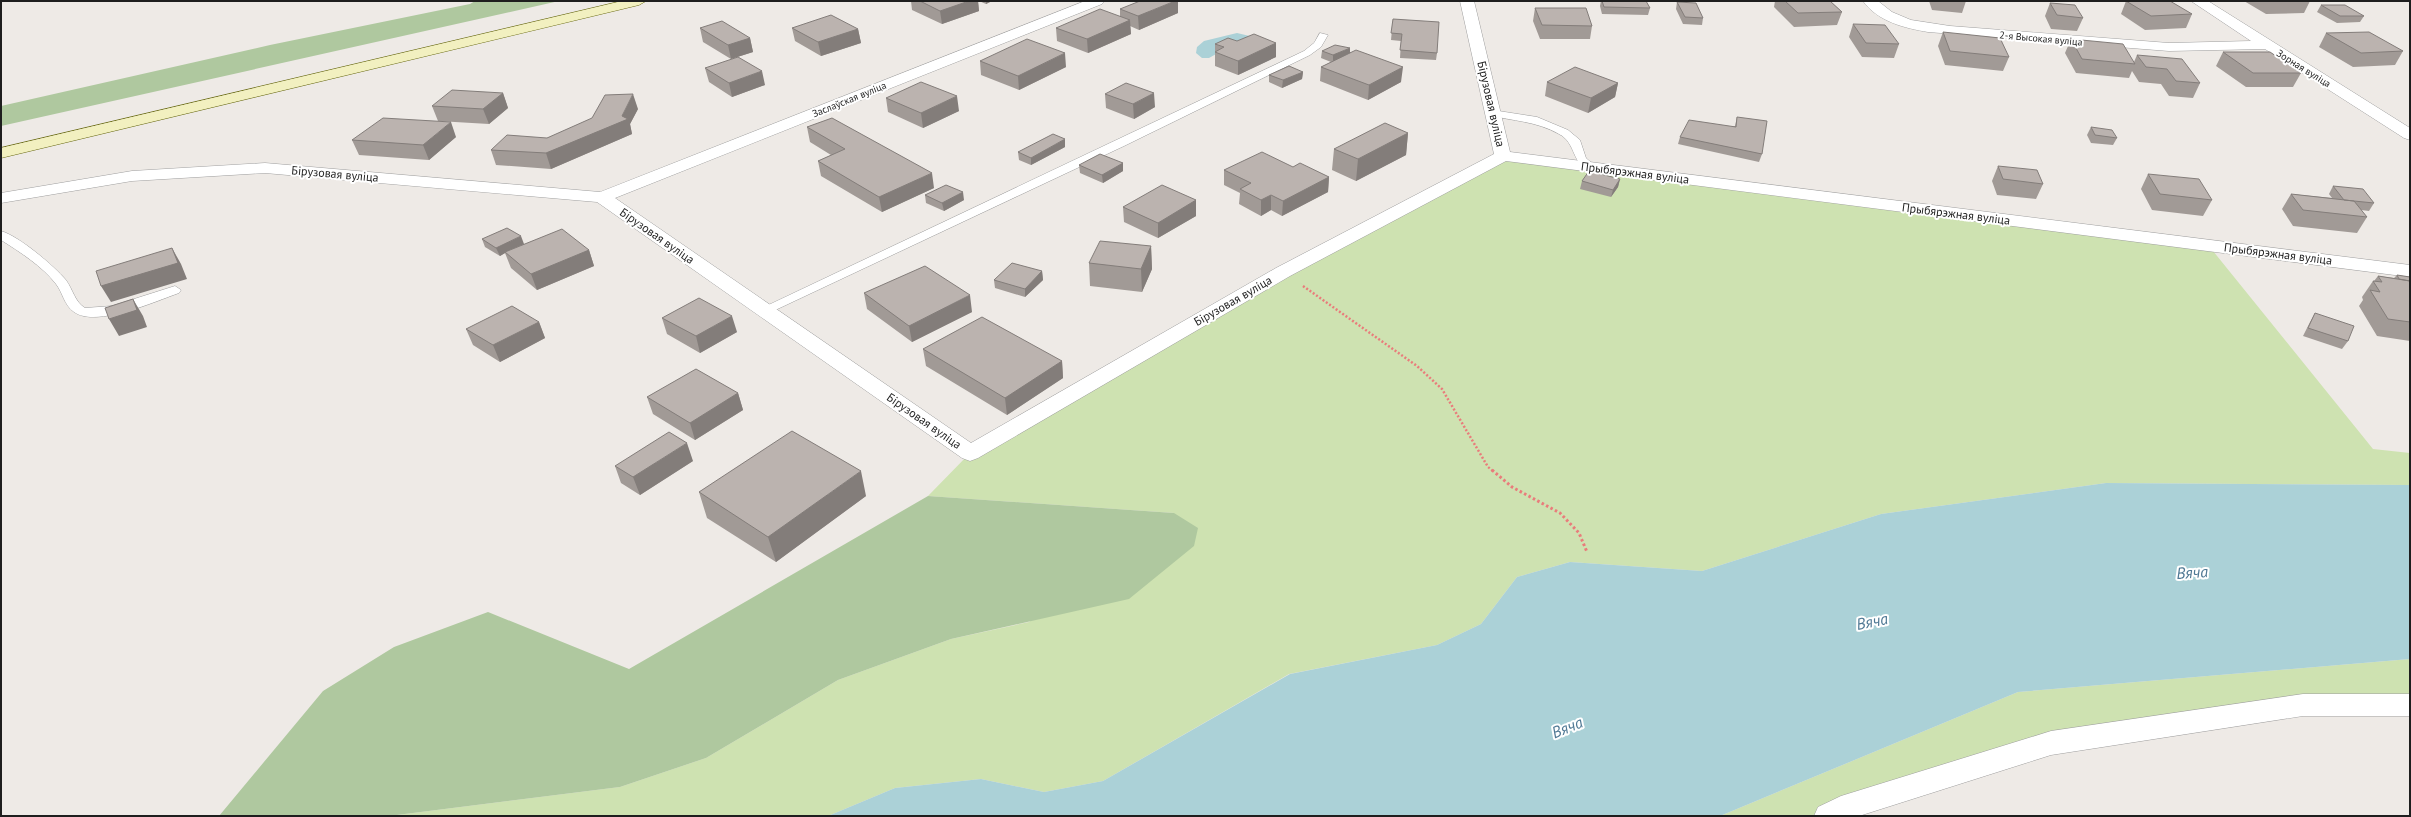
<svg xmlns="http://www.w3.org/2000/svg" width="2411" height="817" font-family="'PT Sans',sans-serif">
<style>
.grass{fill:#cee2b1}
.forest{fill:#afc89f}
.water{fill:#abd1d7}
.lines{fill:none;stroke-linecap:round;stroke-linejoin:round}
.service-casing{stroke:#9f9f9f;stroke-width:1}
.minor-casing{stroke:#9f9f9f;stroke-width:1}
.secondary-casing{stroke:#686912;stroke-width:1}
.path-far1{stroke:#e97c7b;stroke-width:2.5;stroke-dasharray:2 2;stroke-linecap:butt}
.path{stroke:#e97c7b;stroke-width:3;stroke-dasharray:2.5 2.5;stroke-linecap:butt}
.service{fill:#fff;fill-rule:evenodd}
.minor{fill:#fff;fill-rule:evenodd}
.secondary{fill:#f2f0c0;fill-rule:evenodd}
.wall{fill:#a19a96}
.shaded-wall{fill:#837d7a}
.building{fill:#bbb3af;stroke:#837d7a}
.labels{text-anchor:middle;stroke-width:4;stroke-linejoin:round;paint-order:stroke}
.far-street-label{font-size:10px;fill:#1e1e1e;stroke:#fff}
.street-label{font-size:12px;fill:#1e1e1e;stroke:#fff}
.near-water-label{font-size:16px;font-style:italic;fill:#4f7894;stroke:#fff}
</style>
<rect width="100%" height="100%" fill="#eeeae6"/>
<!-- grass -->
<path class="grass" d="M1503,156L2209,246L2373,449L2410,453V485L2106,483L1881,514L1702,571L1570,562L1517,577L1481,624L1437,645L1289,674L1103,781L1044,792L981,779L895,788L828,816H389L620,787L706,758L838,680L951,639L1029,622L1174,513L928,496L970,453Z
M2410,659V705H2303L2051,743L1829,816H1720L2018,692Z"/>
<!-- forest -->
<path class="forest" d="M475,1H559L1,126V106L270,45L470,4Z
M928,496L1174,513L1198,528L1194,546L1129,599L951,639L838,680L706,758L620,787L389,816H219L323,691L394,647L488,612L629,669Z"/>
<!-- water -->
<path class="water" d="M1237,33L1258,38L1225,49L1209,58H1202L1196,53L1197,47L1204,41Z
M2106,483L2410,485V659L2018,692L1720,816H828L895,788L981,779L1044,792L1103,781L1290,674L1437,645L1481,624L1517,577L1570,562L1702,571L1881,514Z"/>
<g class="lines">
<defs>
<path id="service" d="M1320,33L1328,35L1321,47L1310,55L1124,146L769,313L764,314L758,310L1304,51L1314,43Z
M1492,110L1537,117L1568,130L1580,140L1586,158L1597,168L1592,171C1571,166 1577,143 1559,134C1536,121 1513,121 1488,115L1487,113Z
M1,231C19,236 54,266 66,280C73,290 75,302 85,308L112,306L175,286L181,290L179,293C156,301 96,328 74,312C64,305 63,293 56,284C42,266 20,252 1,240Z"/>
<path id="minor" d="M1085,1H1104L1102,4L615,198L971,443L1276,268L1494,154L1460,1H1474L1510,152L2410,265V277L1506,161L1290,276L978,458L970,461L962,458L597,202L265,173L132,181L1,203V193L132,171L265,163L600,192Z
M1863,1H1878L1892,12L1911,20L1950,26L2169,43L2251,41L2191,1H2208L2410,128V140L2404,138L2265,49L2169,51L1928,32C1905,28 1878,22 1863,1Z
M2303,694H2410V716H2303L2051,755L1859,816H1814L1818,807L1841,796L2051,731Z"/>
<path id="secondary" d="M622,1H646L639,5L1,158V148Z"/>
</defs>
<!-- service casing -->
<use href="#service" class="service-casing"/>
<!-- minor casing -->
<use href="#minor" class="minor-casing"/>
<!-- secondary casing -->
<use href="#secondary" class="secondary-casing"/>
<!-- path-far1 -->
<path class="path-far1" d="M1303,286L1417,366L1442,389L1488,467L1493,471"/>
<!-- path -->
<path class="path" d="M1492,470L1512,487L1560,513L1579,533L1587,552"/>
<!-- service -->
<use href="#service" class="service"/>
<!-- minor -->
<use href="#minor" class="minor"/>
<!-- secondary -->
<use href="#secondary" class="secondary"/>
</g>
<!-- wall -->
<path class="wall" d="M911,1H978L979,11L942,24L912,10Z
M979,1H992L986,4Z
M1601,1H1646L1650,8L1648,15L1602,14L1600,6Z
M1775,1H1830L1842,12L1837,25L1794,27L1774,7Z
M1929,1H1966L1962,13L1932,10Z
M2126,1L2192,14L2186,28L2145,30L2121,14Z
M2244,1H2310L2304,13L2266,14Z
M1677,2L1703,18L1702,25L1683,24L1676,9Z
M2050,3L2083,18L2077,31L2051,29L2045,16Z
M2321,5L2364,16L2360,22L2337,23L2317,12Z
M1535,8L1592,26L1590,39H1540L1533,21Z
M1120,9L1178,13L1139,30L1130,26L1131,34L1088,53L1057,41L1056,28L1120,17Z
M1393,19L1437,53L1436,60L1400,58L1401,41L1391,40Z
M1853,24L1899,44L1894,58L1862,57L1849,37Z
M700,28L750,38L753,52L731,59L703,42Z
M792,28L858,29L861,43L821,56L795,41Z
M1943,32L2009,57L2003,71L1945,65L1938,46Z
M2326,33L2403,51L2395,65L2353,67L2319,47Z
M2071,39L2134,62L2137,55L2200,83L2193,98L2169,96L2161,84L2139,82L2132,71L2129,78L2076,73L2065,53Z
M1276,43V57L1238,75L1215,66V44Z
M1322,51L1350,52L1401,82L1368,100L1320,81L1321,67L1331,62L1321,58Z
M2223,52L2301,73L2293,87H2246L2216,66Z
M980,61L1066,67L1019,90L981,75Z
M705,68L765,85L732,97L709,82Z
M1303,72L1302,79L1282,88L1269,82V75Z
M1547,82L1618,83L1615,97L1588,113L1545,96Z
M503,93L508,108L489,124L438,121L432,106Z
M1105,94L1155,107L1134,119L1106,108Z
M886,98L959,111L923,128L888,112Z
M638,109L630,124L632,134L551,169L496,165L491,150L547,138Z
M1737,117L1762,154L1759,162L1678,144L1680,137L1735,126Z
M807,127L934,188L882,212L821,176L818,161L831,155L810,142Z
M2091,127L2117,138L2113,145L2091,143L2087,135Z
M1408,133L1406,155L1356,181L1332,170L1334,149Z
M456,137L429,160L359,155L352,140Z
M1065,147L1031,165L1019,160L1018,152Z
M1123,163V171L1103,183L1080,173L1079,165Z
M1998,166L2043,184L2036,199L1997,195L1992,181Z
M1293,167L1329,177L1328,192L1282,216L1271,210L1261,216L1239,204L1240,193L1224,185V170Z
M2148,174L2212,200L2203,216L2152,210L2141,189Z
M1620,179L1618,187L1611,197L1580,189L1582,181Z
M2333,186L2374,203L2369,211L2361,210L2367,217L2357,233L2293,226L2282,209L2291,194L2332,198L2329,194Z
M925,195L964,200L944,211L926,203Z
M1196,200V216L1158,238L1124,222L1123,207Z
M482,239L524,244L589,250L594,266L537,290L511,268L505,253L500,256L485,247Z
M1151,246L1152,269L1142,292L1090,286L1089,263Z
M1042,271L1043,280L1025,297L995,288L994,280Z
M2397,275L2410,277V341L2377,336L2359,306L2363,300L2362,297L2373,281H2374L2378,276L2394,278Z
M864,293L972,312L912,342L867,309Z
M2315,313L2348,341L2342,349L2303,336L2310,322Z
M662,318L737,332L700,353L667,334Z
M539,322L545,338L500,362L473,345L466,329Z
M923,349L1062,361L1063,378L1007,415L926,366Z
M738,393L743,410L695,440L653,414L647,397Z
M693,461L640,495L621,483L615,466Z
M699,492L866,496L776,562L707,518Z"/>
<!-- shaded-wall -->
<path class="shaded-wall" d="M969,1H978L979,11L942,24L940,11Z
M986,1H992L986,4Z
M1175,1H1178V13L1139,30L1138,16Z
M1130,20L1131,34L1088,53L1087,39Z
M858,29L861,43L821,56L818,42Z
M750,38L753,52L731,59L728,45Z
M1276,43V57L1238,75V61Z
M1350,48V55L1333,63V55Z
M1065,53L1066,67L1019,90L1018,76Z
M1403,67L1401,82L1368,100L1369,85Z
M762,71L765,85L732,97L729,83Z
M1303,72L1302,79L1282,88L1283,80Z
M1618,83L1615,97L1588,113L1591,98Z
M503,93L508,108L489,124L483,109Z
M1154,93L1155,107L1134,119L1133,104Z
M633,94L638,109L630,124L632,134L551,169L546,153L622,116Z
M957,96L959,111L923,128L921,113Z
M451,122L456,137L429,160L423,145Z
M1408,133L1406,155L1356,181L1358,159Z
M1065,139V147L1031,165V158Z
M1123,163V171L1103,183L1102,175Z
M932,173L934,188L882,212L879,197Z
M1329,177L1328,192L1282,216L1283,201Z
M1620,179L1618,187L1611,197L1613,190Z
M963,192L964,200L944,211L942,203Z
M1271,195V210L1261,216V200Z
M1196,200V216L1158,238V223Z
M521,236L524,244L505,252V253L500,256L496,248Z
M1151,246L1152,269L1142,292L1141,269Z
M172,248L181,264L187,279L111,302L101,286Z
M589,250L594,266L537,290L531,274Z
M1042,271L1043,280L1025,297V289Z
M970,295L972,312L912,342L909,326Z
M133,299L143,316L147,327L119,336L109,319Z
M732,316L737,332L700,353L696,336Z
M539,322L545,338L500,362L493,345Z
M1062,361L1063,378L1007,415L1005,398Z
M738,393L743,410L695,440L690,423Z
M687,443L693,461L640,495L633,477Z
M861,471L866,496L776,562L768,537Z"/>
<!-- building -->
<path class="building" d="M920,1H969L940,11Z
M1140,1H1175L1138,16L1120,9Z
M1602,1H1646L1650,8L1604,7Z
M1785,1H1830L1842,12L1798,13Z
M2126,1H2170L2192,14L2151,16Z
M1677,2L1696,3L1703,18L1685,17Z
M2050,3L2075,5L2083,18L2057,15Z
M2321,5H2345L2364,16H2340Z
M1535,8H1586L1592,26L1542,25Z
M1100,9L1130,20L1087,39L1056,28Z
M831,15L858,29L818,42L792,28Z
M1393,19L1439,22L1437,53L1400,50L1402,34L1391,33Z
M722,21L750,38L728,45L700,28Z
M1853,24L1885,25L1899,44L1866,43Z
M1943,32L2000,38L2009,57L1950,51Z
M2369,32L2403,51L2361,53L2326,33Z
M1254,34L1276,43L1238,61L1215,52L1224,47L1215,44L1228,38L1237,41Z
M1027,39L1065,53L1018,76L980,61Z
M2071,39L2123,44L2135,64L2082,59Z
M1335,45L1350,48L1333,55L1322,51Z
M1356,50L1403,67L1369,85L1321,67Z
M2223,52H2270L2301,73H2253Z
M2137,55L2182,59L2200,83L2176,81L2167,69L2146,67Z
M738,57L762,71L729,83L705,68Z
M1289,66L1303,72L1283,80L1269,75Z
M1575,67L1618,83L1591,98L1547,82Z
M921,82L957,96L921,113L886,98Z
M1126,83L1154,93L1133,104L1105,94Z
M452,90L503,93L483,109L432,106Z
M633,94L622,116L628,119L546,153L491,150L507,135L547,138L592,118L605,95Z
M1737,117L1767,121L1762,154L1680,137L1689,120L1736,127Z
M383,118L451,122L423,145L352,140Z
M832,118L932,173L879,197L818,161L845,149L807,127Z
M1385,123L1408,133L1358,159L1334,149Z
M2091,127L2112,130L2117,138L2095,135Z
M1053,134L1065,139L1031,158L1018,152Z
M1262,152L1293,167L1300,163L1329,177L1283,201L1271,195L1261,200L1240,189L1251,183L1224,170Z
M1100,154L1123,163L1102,175L1079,165Z
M1998,166L2037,170L2043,184L2003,179Z
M1589,171L1620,179L1613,190L1582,181Z
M2148,174L2199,179L2212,200L2160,194Z
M946,185L963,192L942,203L925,195Z
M1162,185L1196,200L1158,223L1123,207Z
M2333,186L2363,189L2374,203L2344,200Z
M2291,194L2354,201L2367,217L2303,210Z
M507,228L521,236L496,248L482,239Z
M562,229L589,250L531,274L505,252Z
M1100,241L1151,246L1141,269L1089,263Z
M172,248L178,263L101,286L96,271Z
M1012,263L1042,271L1025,289L994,280Z
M925,266L970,295L909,326L864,293Z
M2397,275L2410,277V281L2399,279Z
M2378,276L2410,281V322L2388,319L2370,290L2380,292L2373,281L2382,282Z
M699,298L732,316L696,336L662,318Z
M133,299L137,310L109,319L105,308Z
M512,306L539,322L493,345L466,329Z
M2315,313L2354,326L2348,341L2308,328Z
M982,317L1062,361L1005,398L923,349Z
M696,369L738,393L690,423L647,397Z
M792,431L861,471L768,537L699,492Z
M669,432L687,443L633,477L615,466Z"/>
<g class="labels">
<!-- far-street labels -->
<g class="far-street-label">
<text transform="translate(2041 38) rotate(5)" y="4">2-я Высокая вуліца</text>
<text transform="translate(2304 68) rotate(32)" y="4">Зорная вуліца</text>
<text transform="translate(849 99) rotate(-22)" y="4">Заслаўская вуліца</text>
</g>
<!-- street labels -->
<g class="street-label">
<text transform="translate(1491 104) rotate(77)" y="4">Бірузовая вуліца</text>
<text transform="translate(1635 173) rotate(7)" y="4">Прыбярэжная вуліца</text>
<text transform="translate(335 174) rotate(5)" y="4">Бірузовая вуліца</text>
<text transform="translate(1956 214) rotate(7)" y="4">Прыбярэжная вуліца</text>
<text transform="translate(657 236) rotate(35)" y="4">Бірузовая вуліца</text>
<text transform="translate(2278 254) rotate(7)" y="4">Прыбярэжная вуліца</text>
<text transform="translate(1233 301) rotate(-30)" y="4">Бірузовая вуліца</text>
<text transform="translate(924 421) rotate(35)" y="4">Бірузовая вуліца</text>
</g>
<!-- near-water labels -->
<g class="near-water-label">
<text transform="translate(2192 572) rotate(-4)" y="6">Вяча</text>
<text transform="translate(1872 621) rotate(-11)" y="6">Вяча</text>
<text transform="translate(1567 727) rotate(-22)" y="6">Вяча</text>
</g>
</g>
<!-- border -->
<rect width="2411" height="817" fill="none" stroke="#1e1e1e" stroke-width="4"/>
</svg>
